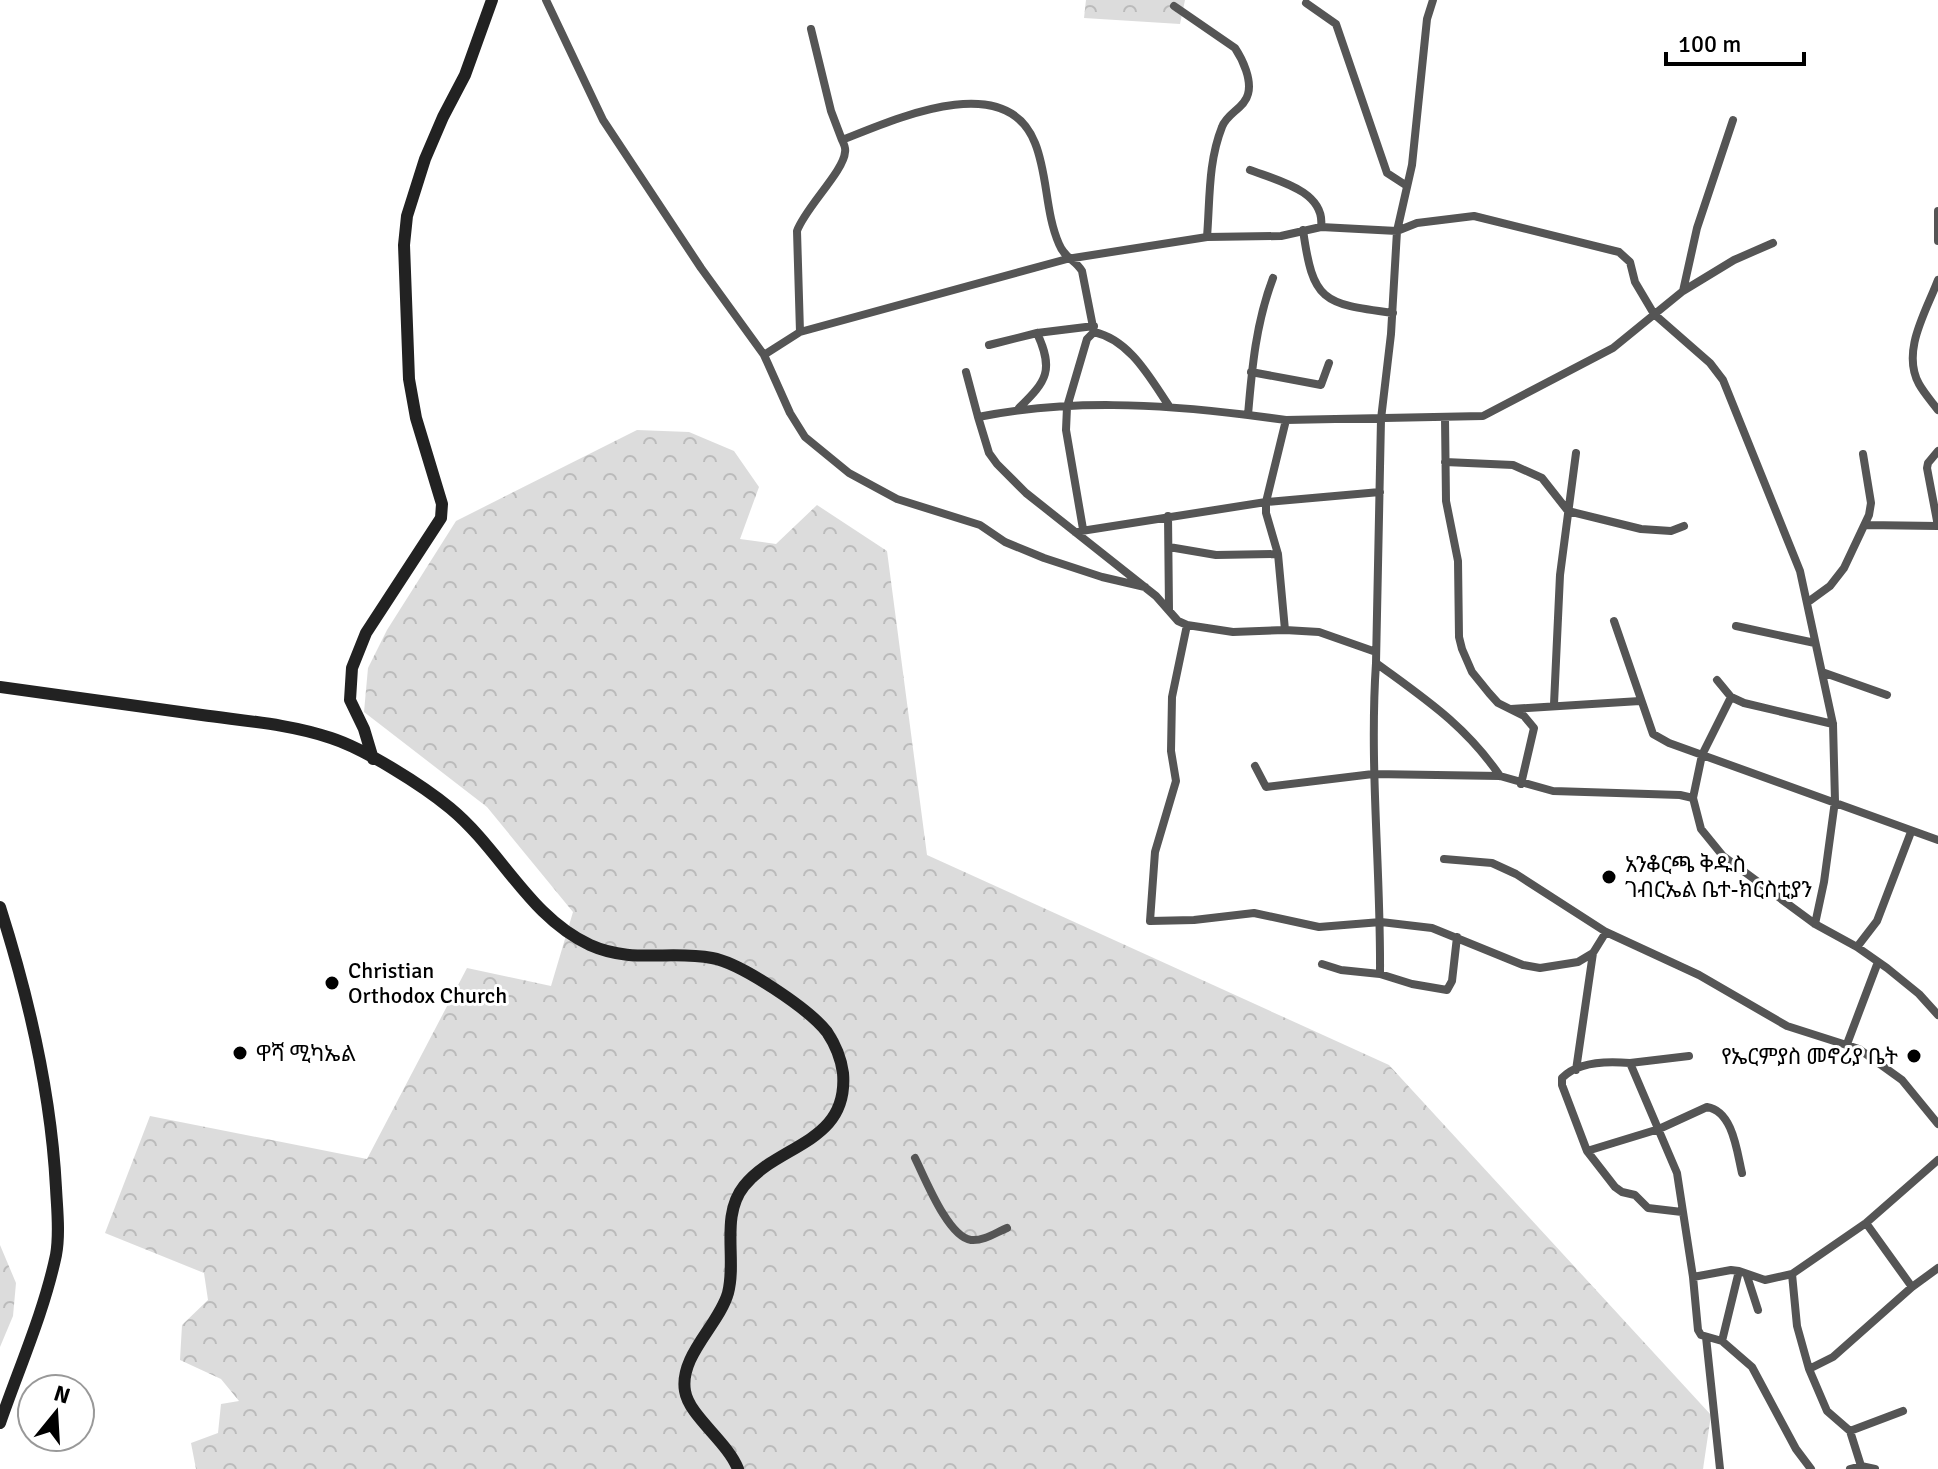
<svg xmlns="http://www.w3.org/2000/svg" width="1938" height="1469" font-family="Signika,'Noto Sans Ethiopic',sans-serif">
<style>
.forest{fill:url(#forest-crowns)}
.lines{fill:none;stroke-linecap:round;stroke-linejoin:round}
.street{stroke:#555;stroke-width:8}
.secondary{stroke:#222;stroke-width:12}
.poi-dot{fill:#000;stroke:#fff;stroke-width:3}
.labels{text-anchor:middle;stroke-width:6;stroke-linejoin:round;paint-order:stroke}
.poi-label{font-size:22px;fill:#000;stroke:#fff;text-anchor:start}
</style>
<defs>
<pattern id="forest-crowns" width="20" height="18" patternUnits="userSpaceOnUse" patternTransform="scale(2)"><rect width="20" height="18" fill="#dcdcdc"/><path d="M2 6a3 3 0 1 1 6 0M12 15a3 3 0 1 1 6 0" fill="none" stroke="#bbb"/></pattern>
</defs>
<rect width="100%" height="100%" fill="#fff"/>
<!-- forest -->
<path class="forest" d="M1086,0H1185L1180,24L1084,18Z
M637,430L689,432L734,451L759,487L740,539L776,544L817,505L887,551L927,855L1389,1065L1711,1415L1703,1469H196L191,1443L218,1433L221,1404L239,1401L221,1379L180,1360L182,1325L208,1300L204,1273L105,1233L150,1116L367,1159L467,968L551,986L573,912L487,807L364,712L368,668L387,630L456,521Z
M0,1245L16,1283L13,1316L0,1347Z"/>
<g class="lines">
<!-- street -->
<path class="street" d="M546,0L603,120L701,268L764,355L790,413L805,437L849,473L897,499L980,525L1005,542L1044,558L1102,577L1145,587
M1433,0L1427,19L1412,165L1397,231L1391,334L1381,419L1376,663C1425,699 1465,725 1500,776
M1306,3L1336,24L1387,173L1407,186
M1174,6L1235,48C1243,60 1252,80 1248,94C1245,108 1227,113 1222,127C1208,162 1210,200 1207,237
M811,29L831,111L842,140C893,120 1006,68 1035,143C1048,175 1045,212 1059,244C1065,259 1075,259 1082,271L1094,332C1130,340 1150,378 1169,406
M1250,170C1276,180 1326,191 1321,227
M1938,211V241
M1303,230C1313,301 1322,304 1393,313
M1938,280C1926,312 1901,351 1919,384C1924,393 1932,402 1938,410
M1683,291L1734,260L1773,243
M800,332L1067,259L1207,237L1281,236L1321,227L1397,231L1417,223L1474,216L1619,252L1630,262L1635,282L1654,314L1710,363L1723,380L1800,571L1833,724L1835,801L1824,882L1815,924
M989,345L1037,333L1094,326
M764,355L800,332L797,231C805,208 844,171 845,152C846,148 844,144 842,140
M966,372L978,417C1067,399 1159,404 1248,415
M1251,372L1321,385L1329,363
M1019,408C1047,381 1054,370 1037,333
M978,417L989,453L997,464L1026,493L1156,596L1178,621L1187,625L1233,632L1285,630L1278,554L1266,513V502L1380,492
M1445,418L1446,501L1458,561L1459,637L1462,649L1472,672L1489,693L1498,703L1524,716L1534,728L1521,784
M1286,420L1483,416L1613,348L1683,291L1697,228L1733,120
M1938,451L1928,463L1927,468L1938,526
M1445,462L1513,465L1542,478L1568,511L1641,529L1671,531L1684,526
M1168,516L1169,610
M1865,525L1938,526
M1083,529L1066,430L1067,407L1087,339L1094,332
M1075,532L1266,502L1286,420L1248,415C1252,367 1256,323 1273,278
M1169,547L1216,555L1278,554
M1808,602L1830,586L1844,568L1869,515L1871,503L1863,454
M1614,621L1653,734L1669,743L1938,840
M1187,625L1172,697L1171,751L1176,781L1155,852L1150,921L1194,920L1254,913L1319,927L1381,922L1432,928L1523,965L1540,968L1578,962L1593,953L1606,932
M1736,626L1815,643
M1285,630L1319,632L1376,652
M1376,663C1369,767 1381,870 1380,974L1412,984L1447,990L1452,981L1457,937
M1822,672L1887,695
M1717,680L1731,697L1744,703L1833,724
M1554,704L1560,575L1576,453
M1511,709L1640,701
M1255,766L1266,787L1373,774L1500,776L1553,791L1680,795L1693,798L1701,829L1723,856L1815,924L1857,947L1887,968L1919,994L1938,1015
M1693,798L1702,755L1731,697
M1444,859L1492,863L1516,874L1606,932L1699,975L1787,1026L1859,1049L1902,1080L1938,1124
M1857,947L1877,921L1911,832
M1322,964L1341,970L1380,974
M1847,1044L1878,962
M1689,1056L1630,1063L1677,1173L1693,1277
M1630,1063C1608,1061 1578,1061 1562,1078V1085L1587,1151L1659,1129L1707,1107C1733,1111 1737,1152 1742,1173
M1576,1070L1593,953
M1587,1151L1615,1187L1622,1192L1635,1195L1648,1208L1682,1212
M915,1158C925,1178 948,1237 971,1240C984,1241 995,1233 1007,1228
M1866,1223L1912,1287L1938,1268
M1792,1274L1765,1280L1739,1271L1722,1341L1752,1367L1796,1449L1811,1469
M1747,1276L1758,1310
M1706,1337L1720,1469
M1722,1341L1701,1335L1698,1330L1693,1277L1731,1270L1739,1271
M1809,1369L1833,1357L1912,1287
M1850,1431L1903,1411
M1850,1469L1861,1466L1875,1469
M1862,1469L1850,1431L1827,1411L1809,1369L1797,1326L1792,1274L1866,1223L1938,1160"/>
<!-- secondary -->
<path class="secondary" d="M0,687C67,696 135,706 202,715C245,721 290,724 331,738C365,749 422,785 450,808C501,850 529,917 590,945C632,964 670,950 712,958C741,963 809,1009 827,1032C835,1044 841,1058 843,1073C849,1144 777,1144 744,1186C720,1216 737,1259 728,1293C719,1325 679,1356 685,1391C689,1416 727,1441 738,1469
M373,759L364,729L350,700L352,668L366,633L441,518L442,504L416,418L409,379L404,245L407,216L425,159L443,117L465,75L492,0
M0,907C29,998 51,1092 56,1188C57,1209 60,1233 56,1255C44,1312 19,1368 0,1423"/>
</g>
<!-- markers -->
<g class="poi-dot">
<circle cx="1609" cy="877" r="8"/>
<circle cx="332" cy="983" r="8"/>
<circle cx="240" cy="1053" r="8"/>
<circle cx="1914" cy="1056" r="8"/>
</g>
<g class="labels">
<!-- poi labels -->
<g class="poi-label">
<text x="1625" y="872">አንቆርጫ ቅዱስ<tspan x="1625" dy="25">ገብርኤል ቤተ-ክርስቲያን</tspan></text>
<text x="348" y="978">Christian<tspan x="348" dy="25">Orthodox Church</tspan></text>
<text x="256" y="1061">ዋሻ ሚካኤል</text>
<text x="1898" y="1064" text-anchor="end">የኤርምያስ መኖሪያ ቤት</text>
</g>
</g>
<!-- north arrow -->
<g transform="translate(56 1413) rotate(18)"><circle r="38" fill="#ffffff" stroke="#999999" stroke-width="2"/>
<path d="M0-6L14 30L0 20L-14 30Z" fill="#000000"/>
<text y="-12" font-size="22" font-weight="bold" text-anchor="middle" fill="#000000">N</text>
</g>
<!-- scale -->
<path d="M1666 52v12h138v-12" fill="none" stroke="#000000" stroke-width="4"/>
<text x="1678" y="52" font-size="24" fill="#000000" stroke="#ffffff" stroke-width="6" paint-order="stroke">100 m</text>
</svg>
